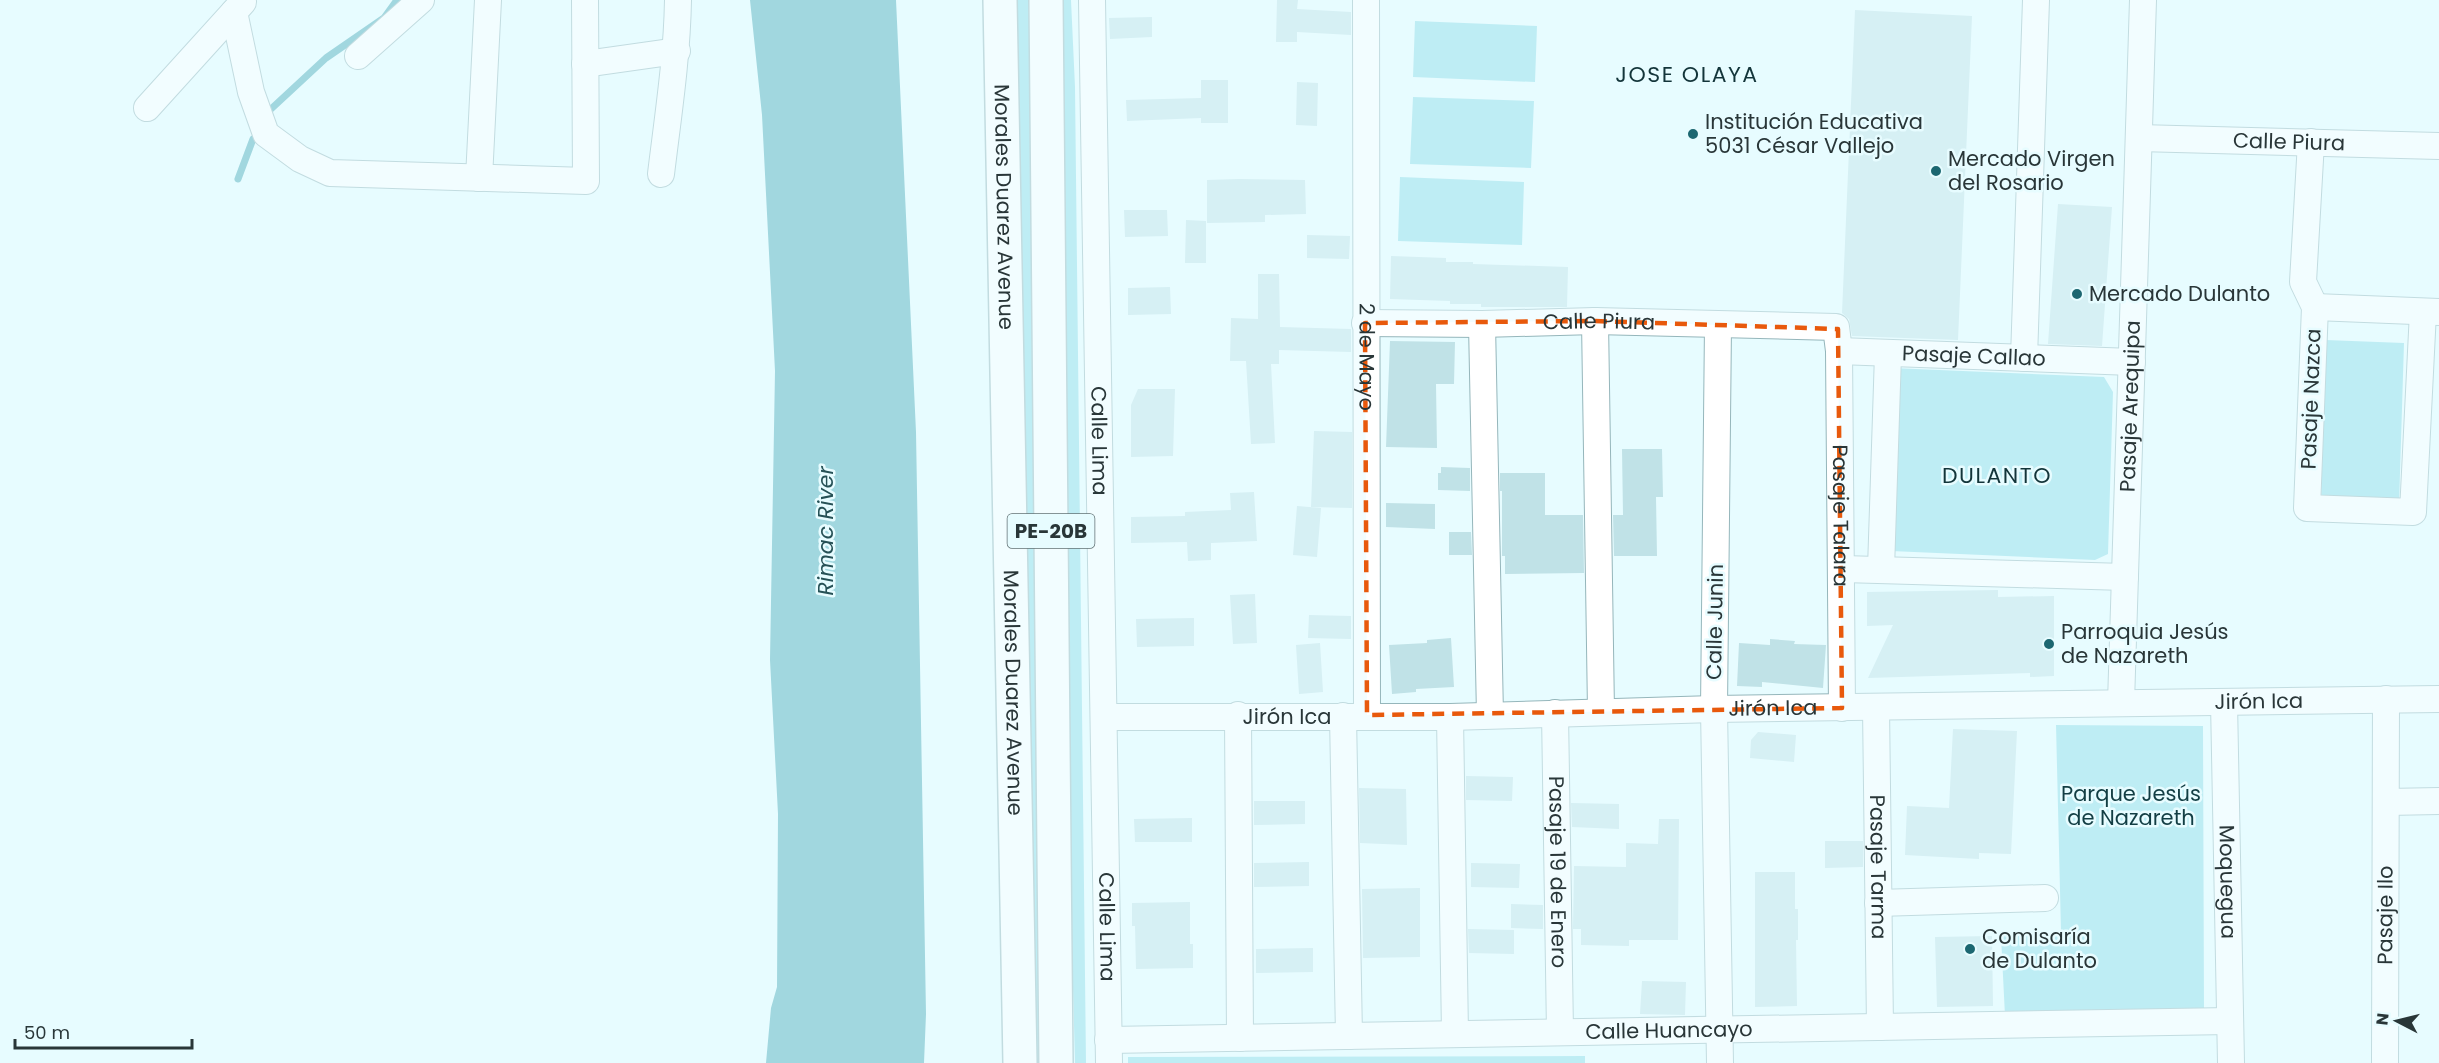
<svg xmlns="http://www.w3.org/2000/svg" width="2439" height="1063" font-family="Poppins,sans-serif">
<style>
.green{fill:#8ddce7}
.water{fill:#4cabb8}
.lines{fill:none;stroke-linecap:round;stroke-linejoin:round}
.stream{stroke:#4cabb8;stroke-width:7}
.building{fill:#c0e2e7}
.street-casing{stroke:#95b6bb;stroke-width:28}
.highway-casing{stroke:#95b6bb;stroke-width:36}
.street{stroke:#fff;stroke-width:26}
.highway{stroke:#fff;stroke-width:33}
.marked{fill:none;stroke:#e8590c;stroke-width:4.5;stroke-dasharray:12 8;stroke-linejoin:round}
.poi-dot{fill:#1c6771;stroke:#e7fcff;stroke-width:2}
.labels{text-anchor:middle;stroke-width:5;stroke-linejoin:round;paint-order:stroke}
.shield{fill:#e7fcff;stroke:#627174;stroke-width:1.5}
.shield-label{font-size:20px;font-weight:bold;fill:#293638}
.poi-label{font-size:21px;fill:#293638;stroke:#e7fcff;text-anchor:start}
.street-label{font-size:21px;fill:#293638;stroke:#e7fcff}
.park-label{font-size:21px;fill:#123e44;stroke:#e7fcff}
.neighbourhood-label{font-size:22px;letter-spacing:1.5px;fill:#13353a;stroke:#e7fcff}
.water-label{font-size:22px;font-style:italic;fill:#265156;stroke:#e7fcff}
</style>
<rect width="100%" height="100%" fill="#e7fcff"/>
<!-- green -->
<path class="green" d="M1010,0H1028L1032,91L1041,1063H1031Z
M1058,0H1071L1075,87L1086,1063H1075L1063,611Z
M1415,21L1537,26L1535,82L1413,77Z
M1413,97L1534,101L1531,168L1410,164Z
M1400,177L1524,182L1522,245L1398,241Z
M2326,340L2404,343L2399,506L2321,504Z
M1892,368L2104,377L2113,392L2108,554L2095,560L1891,551Z
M2056,725L2203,726L2204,1010L2005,1016L2001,936L2061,932Z
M1585,1056V1063H1128V1057Z"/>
<!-- water -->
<path class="water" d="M750,0H896L916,432L926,1014L924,1063H766L771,1008L777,987L778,814L770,660L775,371L762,115Z"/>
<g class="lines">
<!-- stream -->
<path class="stream" d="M271,109L326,58L384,18L397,0
M238,179L253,139"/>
</g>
<!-- building -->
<path class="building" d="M1277,0H1298L1297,9L1351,12V35L1297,32V42H1276Z
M1855,10L1972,16L1958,340L1852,336L1849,319L1842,313Z
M1152,17V37L1110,39L1109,18Z
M1201,80H1228V123H1201V118L1127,121L1126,100L1201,98Z
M1297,82L1318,83L1317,126L1296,125Z
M1239,179L1305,180L1306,214L1265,215V222L1207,223V180Z
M2058,204L2112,207L2102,346L2048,344Z
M1124,210H1167L1168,236L1125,237Z
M1186,220L1206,221V263H1185Z
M1307,235L1350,236L1349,259L1307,258Z
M1391,256L1446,258V262H1473V264L1568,267L1567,307H1481V304H1450V301L1390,299Z
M1258,274H1279L1280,327L1351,329V352L1279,350V364H1271L1275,443L1251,444L1246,361H1230L1231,318L1258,319Z
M1170,287L1171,314L1128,315V288Z
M1390,341L1455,342L1454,384H1436L1437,448L1386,447Z
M1138,389H1175L1173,456L1131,457V405Z
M1314,431L1352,432V508L1311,507Z
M1622,449H1662L1663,497H1656L1657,556H1614L1613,515H1623Z
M1441,467L1470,468V491L1438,490V473H1441Z
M1500,473H1545V515H1583L1584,573L1505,574V556H1502V491H1500Z
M1254,492L1257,541L1211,543V560L1188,561L1187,542L1131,543V517L1185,516V512L1231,510L1230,493Z
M1386,503L1435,504V529L1386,527Z
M1297,506L1321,508L1317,557L1293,555Z
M1449,532H1471L1472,555H1449Z
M1998,590V597L2054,596V676L2030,677V673L1868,678L1893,625L1867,626V592Z
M1255,594L1257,643L1233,644L1230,595Z
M1309,615L1351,616V639L1308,638Z
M1194,618V646L1137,647L1136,619Z
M1451,638L1454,687L1416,689V692L1392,694L1389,645L1427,643V640Z
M1770,639L1795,641L1794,644L1826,645L1823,688L1762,682V687L1737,686L1739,643L1770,645Z
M1320,643L1323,692L1299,694L1296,645Z
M1953,729L2017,731L2011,854L1979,853V859L1905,855L1907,806L1949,808Z
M1758,732L1796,735L1794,762L1750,758L1751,740Z
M1466,776L1513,777L1512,801L1466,800Z
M1359,788L1406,789L1407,845L1360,843Z
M1254,801H1305V824L1254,825Z
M1571,803L1619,804V829L1572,827Z
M1192,818V842H1135L1134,819Z
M1659,819H1679L1678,940H1629V946L1581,945V929H1573L1574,866L1626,867V843L1658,844Z
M1825,841H1863V867L1825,868Z
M1309,862V886L1254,887V863Z
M1471,863L1520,864L1519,888L1471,887Z
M1755,872H1795V909H1798V940H1796L1797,1006L1755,1007Z
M1420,888V957L1363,958L1362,889Z
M1190,902V944H1193V968L1136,969L1135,926H1132V903Z
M1511,904L1543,905V929L1511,928Z
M1468,929L1514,930V954L1469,953Z
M1992,936L1993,1006L1937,1007L1935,937Z
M1313,948V972L1256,973V949Z
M1642,981L1686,982L1685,1015L1640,1014Z"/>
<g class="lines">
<defs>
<g id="street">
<path id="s1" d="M1092,0L1109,1063"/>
<path id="s2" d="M1366,0L1367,715"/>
<path d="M234,12L251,92L266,134L300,159L330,173L586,181L585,0"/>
<path d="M358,56L421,0"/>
<path d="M585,64L677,51"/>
<path d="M147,108L243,2"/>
<path id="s3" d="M2139,138L2439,146"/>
<path d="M2311,142L2303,282L2315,307L2307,508L2413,512L2423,312"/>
<path d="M661,174C668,116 677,58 678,0"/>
<path d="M479,178L488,0"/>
<path d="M2315,307L2439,312"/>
<path d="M1595,321L1601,711"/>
<path id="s4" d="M1365,323L1482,324L1595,321L1836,327L1839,351L1842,708"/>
<path d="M1482,324L1490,715"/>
<path d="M1718,325L1714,709L1720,1063"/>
<path id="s5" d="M1839,351L2132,362"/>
<path d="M2024,358L2036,0"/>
<path d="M1843,569L2125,577"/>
<path d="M1881,569L1888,354"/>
<path id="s6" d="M2224,702L2231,1063"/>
<path id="s7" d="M2121,703L2143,0"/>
<path id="s8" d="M1876,707L1880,1027"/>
<path id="s9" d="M1555,713L1560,1032"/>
<path d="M1238,715L1240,1038"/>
<path d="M1343,716L1349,1036"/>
<path id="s10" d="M1105,717H1450L1714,709L2439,699"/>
<path d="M1450,717L1455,1034"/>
<path d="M2387,802L2439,801"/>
<path d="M1878,903L2045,898"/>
<path id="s11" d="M1108,1040L2230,1021"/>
<path id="s12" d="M2385,1063L2386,699"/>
</g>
<g id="highway">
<path id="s13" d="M1000,0L1020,1063"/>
<path d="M1046,0L1056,1063"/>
</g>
</defs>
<!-- street casing -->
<use href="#street" class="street-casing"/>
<!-- highway casing -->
<use href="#highway" class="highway-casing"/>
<!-- street -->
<use href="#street" class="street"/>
<!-- highway -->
<use href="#highway" class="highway"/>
</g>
<!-- marked area -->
<path d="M0 0H2439V1063H0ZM1595,321L1838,329L1842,708L1367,715L1365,323Z" fill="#e7fcff" fill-opacity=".55" fill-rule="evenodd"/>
<path class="marked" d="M1595,321L1838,329L1842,708L1367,715L1365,323Z"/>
<!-- markers -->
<g class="poi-dot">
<circle cx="1693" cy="134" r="6"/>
<circle cx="1936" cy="171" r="6"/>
<circle cx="2077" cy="294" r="6"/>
<circle cx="2049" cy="644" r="6"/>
<circle cx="1970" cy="949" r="6"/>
</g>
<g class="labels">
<!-- shield labels -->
<rect class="shield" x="1007.5" y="514" width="87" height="34" rx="4.5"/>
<g class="shield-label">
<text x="1051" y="538">PE-20B</text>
</g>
<!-- poi labels -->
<g class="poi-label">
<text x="1705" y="129">Institución Educativa<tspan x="1705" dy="24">5031 César Vallejo</tspan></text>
<text x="1948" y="166">Mercado Virgen<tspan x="1948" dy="24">del Rosario</tspan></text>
<text x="2089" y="301">Mercado Dulanto</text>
<text x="2061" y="639">Parroquia Jesús<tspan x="2061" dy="24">de Nazareth</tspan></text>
<text x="1982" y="944">Comisaría<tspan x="1982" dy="24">de Dulanto</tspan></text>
</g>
<!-- street labels -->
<g class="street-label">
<text dy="7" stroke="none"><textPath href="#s3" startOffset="150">Calle Piura</textPath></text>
<text dy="7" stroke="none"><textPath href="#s13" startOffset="207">Morales Duarez Avenue</textPath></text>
<text dy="7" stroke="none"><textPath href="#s4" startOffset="234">Calle Piura</textPath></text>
<text dy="7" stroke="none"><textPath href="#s5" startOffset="135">Pasaje Callao</textPath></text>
<text dy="7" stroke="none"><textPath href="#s2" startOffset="357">2 de Mayo</textPath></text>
<text transform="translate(2311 399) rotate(-88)" y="7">Pasaje Nazca</text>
<text dy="7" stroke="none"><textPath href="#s7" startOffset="297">Pasaje Arequipa</textPath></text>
<text dy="7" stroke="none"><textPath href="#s1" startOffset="441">Calle Lima</textPath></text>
<text dy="7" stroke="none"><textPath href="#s4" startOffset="660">Pasaje Talara</textPath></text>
<text transform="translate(1715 622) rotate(-89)" y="7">Calle Junin</text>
<text dy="7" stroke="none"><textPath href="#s13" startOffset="693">Morales Duarez Avenue</textPath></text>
<text dy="7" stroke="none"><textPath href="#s10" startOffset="1154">Jirón Ica</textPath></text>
<text dy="7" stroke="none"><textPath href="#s10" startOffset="668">Jirón Ica</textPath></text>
<text dy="7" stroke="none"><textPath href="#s10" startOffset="182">Jirón Ica</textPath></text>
<text dy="7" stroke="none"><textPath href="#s8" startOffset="160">Pasaje Tarma</textPath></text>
<text dy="7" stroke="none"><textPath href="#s9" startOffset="159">Pasaje 19 de Enero</textPath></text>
<text dy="7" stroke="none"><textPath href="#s6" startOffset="180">Moquegua</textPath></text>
<text dy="7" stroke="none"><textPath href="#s12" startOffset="148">Pasaje Ilo</textPath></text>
<text dy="7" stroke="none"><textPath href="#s1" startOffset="927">Calle Lima</textPath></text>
<text dy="7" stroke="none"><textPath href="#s11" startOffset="561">Calle Huancayo</textPath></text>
</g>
<!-- park labels -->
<g class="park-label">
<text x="2131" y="801">Parque Jesús<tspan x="2131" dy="24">de Nazareth</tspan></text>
</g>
<!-- neighbourhood labels -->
<g class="neighbourhood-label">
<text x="1687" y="82">JOSE OLAYA</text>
<text x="1997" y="483">DULANTO</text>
</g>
<!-- water labels -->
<g class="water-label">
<text transform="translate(825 531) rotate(-90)" y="8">Rimac River</text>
</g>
</g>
<!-- north arrow -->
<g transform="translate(2397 1021) rotate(277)" stroke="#e7fcff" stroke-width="4.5" paint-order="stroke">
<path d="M0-4.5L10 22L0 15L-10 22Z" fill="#293638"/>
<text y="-9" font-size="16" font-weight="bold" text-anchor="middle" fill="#293638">N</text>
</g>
<!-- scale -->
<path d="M15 1039v9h177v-9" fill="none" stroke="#293638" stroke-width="3"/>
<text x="24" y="1039" font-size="18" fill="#293638" stroke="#e7fcff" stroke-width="4.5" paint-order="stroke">50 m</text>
</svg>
